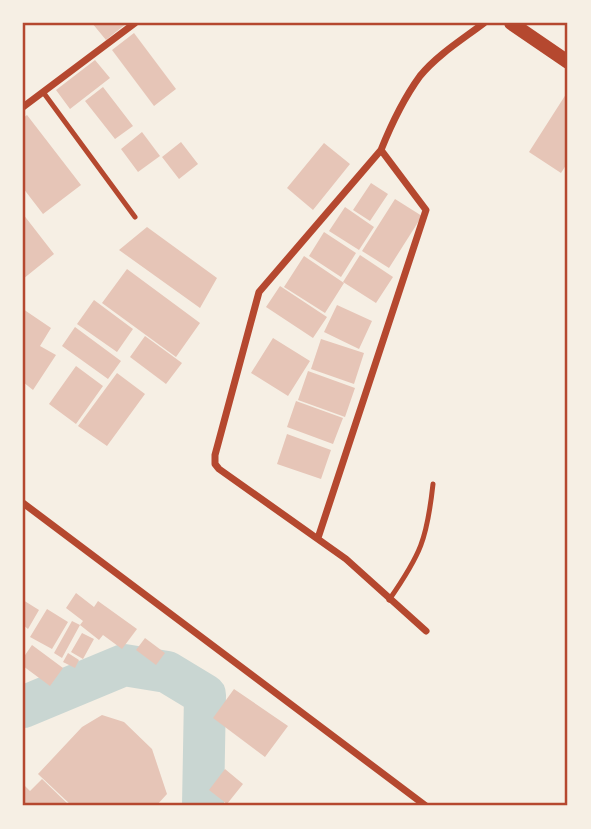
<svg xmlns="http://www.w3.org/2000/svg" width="591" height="829" font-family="'Noto Serif',serif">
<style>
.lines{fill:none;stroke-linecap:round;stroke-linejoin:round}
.river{stroke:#c9d6d2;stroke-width:42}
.building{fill:#e6c5b7}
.service{stroke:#b5482f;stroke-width:5}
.minor{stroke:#b5482f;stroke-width:7}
.secondary{stroke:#b5482f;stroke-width:14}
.neatline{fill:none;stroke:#b5482f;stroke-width:2.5}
</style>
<rect width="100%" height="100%" fill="#f6efe4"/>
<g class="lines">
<!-- river -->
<path class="river" d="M23,707L124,665L167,672L205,695L203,806"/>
</g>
<!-- building -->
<path class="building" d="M92,23H127L106,40Z
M134,33L176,89L154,106L112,50Z
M95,60L110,78L70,109L56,90Z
M103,87L133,126L115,139L85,101Z
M568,91V162L561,173L529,152Z
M27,115L81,185L43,214L23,188V118Z
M142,132L160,156L138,172L121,149Z
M181,142L198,164L179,179L162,157Z
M324,143L350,164L313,210L287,188Z
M371,183L388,194L370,221L353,210Z
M395,199L422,216L389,268L362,251Z
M345,207L374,227L359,250L329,231Z
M23,214L54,254L23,279Z
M147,227L217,278L200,308L119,250Z
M324,232L356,253L341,277L309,256Z
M360,255L393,277L376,303L343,282Z
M304,256L344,283L325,313L284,287Z
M127,269L200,323L176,357L102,303Z
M280,286L327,317L313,338L266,307Z
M94,300L133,329L117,352L77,324Z
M337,305L372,321L359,349L324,332Z
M23,309L51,328L40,346L56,355L33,390L23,382Z
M75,327L121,361L108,379L62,346Z
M145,336L182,363L166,384L130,357Z
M273,338L310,361L288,396L251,373Z
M321,339L364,353L354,384L311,369Z
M76,366L103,386L76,424L49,404Z
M308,371L355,388L345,417L298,400Z
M117,373L145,394L107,446L78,426Z
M296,401L343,418L333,444L287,427Z
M287,434L331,450L321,479L277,464Z
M76,593L94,607L98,601L137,629L122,649L103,635L99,640L80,625L83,621L66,608Z
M23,600L39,610L28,629L23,625Z
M47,609L68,622L52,649L30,637Z
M72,621L80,625L62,658L54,653Z
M82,633L94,639L83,659L71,652Z
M145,638L165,653L156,665L136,650Z
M32,645L63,668L50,686L23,666V658Z
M68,653L79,660L75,668L63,662Z
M234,689L288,726L265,757L213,718Z
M102,715L124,722L152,749L167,794L156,806H72L38,774L82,727Z
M225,769L243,784L227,804L209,790Z
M42,779L70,806H23V784L30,791Z"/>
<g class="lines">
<!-- service -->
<path class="service" d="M43,92L135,217
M389,600C421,554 427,539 433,484"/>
<!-- minor -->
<path class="minor" d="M23,107L135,23
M23,503L426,806
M318,538L426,210L381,150
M426,631L346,559L219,469L215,464V455L259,292L381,150C391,125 404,98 420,76C437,55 463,39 484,23"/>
<!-- secondary -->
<path class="secondary" d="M511,23L568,62"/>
</g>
<!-- border -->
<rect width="591" height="829" fill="none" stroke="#f6efe4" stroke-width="49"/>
<rect x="24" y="24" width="542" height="780" class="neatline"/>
</svg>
